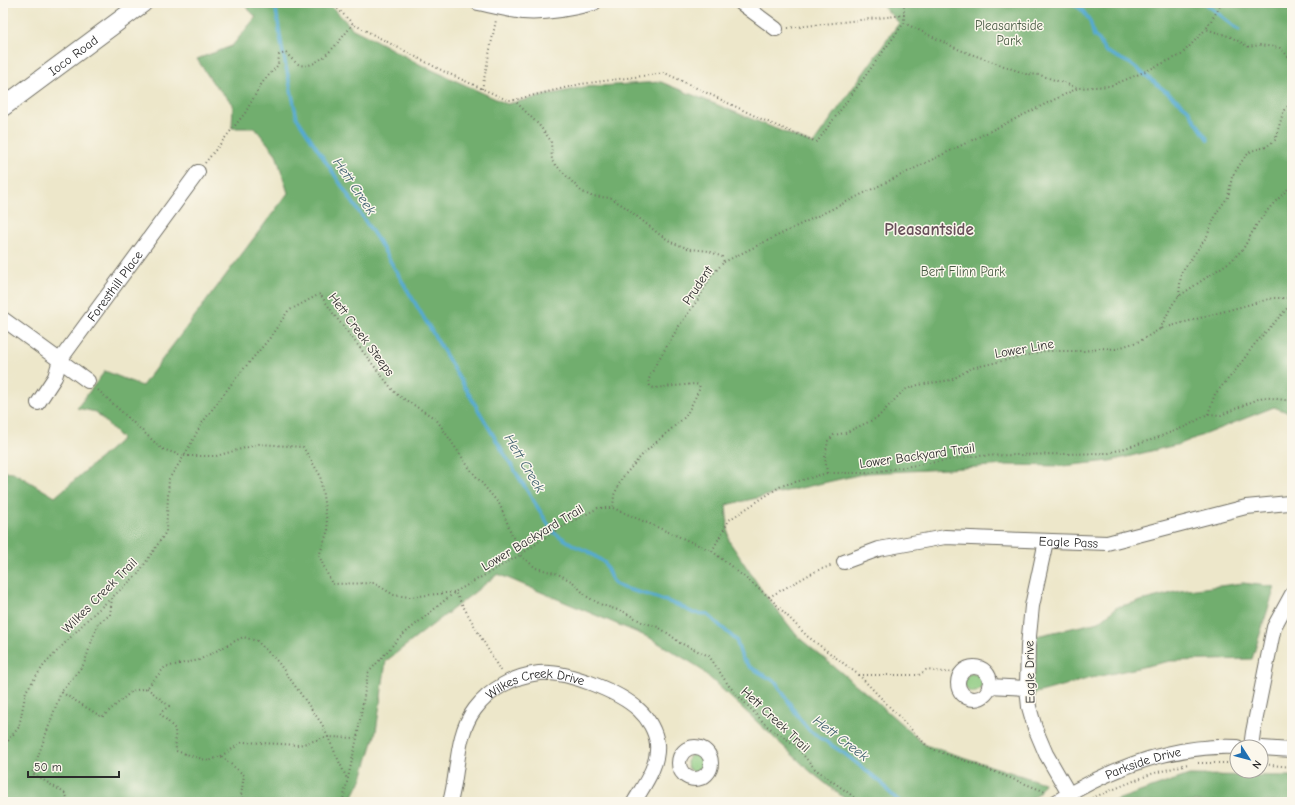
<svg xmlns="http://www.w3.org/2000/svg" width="1295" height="805" font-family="'Comic Neue',sans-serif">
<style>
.green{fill:#8cca80;stroke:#5c7a56}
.forest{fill:#71ae6e;stroke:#4e6c4c}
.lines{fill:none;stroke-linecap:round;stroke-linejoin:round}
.stream{stroke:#55aad1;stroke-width:3.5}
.minor-casing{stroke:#6f6d63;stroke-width:16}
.major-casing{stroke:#6f6d63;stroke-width:20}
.path{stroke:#6f6d63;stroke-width:2;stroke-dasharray:1 3;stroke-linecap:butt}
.minor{stroke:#fff;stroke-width:14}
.major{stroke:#fff;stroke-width:18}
.labels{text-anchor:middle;stroke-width:3;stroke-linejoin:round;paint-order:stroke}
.park-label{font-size:13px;fill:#485b44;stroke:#fbf7ec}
.street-label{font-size:13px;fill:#2b2b2b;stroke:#fbf7ec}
.water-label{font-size:14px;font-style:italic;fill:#3c5e6d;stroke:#fbf7ec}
.district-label{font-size:17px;font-weight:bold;fill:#675059;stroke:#fbf7ec}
</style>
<rect width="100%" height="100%" fill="#fbf7ec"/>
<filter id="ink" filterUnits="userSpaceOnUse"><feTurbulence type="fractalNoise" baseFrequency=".025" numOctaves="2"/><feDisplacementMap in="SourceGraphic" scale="8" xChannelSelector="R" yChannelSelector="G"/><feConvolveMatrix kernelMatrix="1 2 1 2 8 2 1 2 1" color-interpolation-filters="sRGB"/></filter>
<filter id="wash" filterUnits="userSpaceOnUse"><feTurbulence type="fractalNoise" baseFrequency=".012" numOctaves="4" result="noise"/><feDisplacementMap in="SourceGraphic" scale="16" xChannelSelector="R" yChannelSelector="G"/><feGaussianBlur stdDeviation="0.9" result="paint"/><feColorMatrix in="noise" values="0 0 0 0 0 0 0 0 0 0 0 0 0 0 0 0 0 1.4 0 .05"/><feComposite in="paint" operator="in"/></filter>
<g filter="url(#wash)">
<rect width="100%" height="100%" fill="#ede7ca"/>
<!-- green -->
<path class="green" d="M969,674C977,673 982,676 983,683C978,703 953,686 969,674Z
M687 763a9 9 0 1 1 18 0a9 9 0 1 1-18 0Z"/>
<!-- forest -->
<path class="forest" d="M242,3H328L353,29L375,40L421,65L507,104L584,87L661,82L813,144L899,23L880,3H1292V414L1274,407L1180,444L1110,461L1063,466L1006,465L947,469L867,473L726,505L729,541L763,592L798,637L871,697L925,745L1044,783L1038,794L1027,802H849L811,772L697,666L650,638L498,574L386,661L376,732L362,778L350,802H3V471L13,472L55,497L122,439L96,412L77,408L105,371L142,386L288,193L276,154L255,128H232L233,104L213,83L197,59L232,46L256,17Z
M1243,583L1275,587L1252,659L1170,661L1091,678L1033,694L1032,671L1036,636L1099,622L1117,607L1180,591Z
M1189,775L1292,776V802H1111Z"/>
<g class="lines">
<!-- stream -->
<path class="stream" d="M275,3L282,48L297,118L379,242L505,455L553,532L575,546L587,551L605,563L610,576L615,584L623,588L652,596L680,606L693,613L707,614L736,640L742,658L750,667L776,682L799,718L810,731L845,754L882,783L887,790L900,802
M1073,3L1083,11L1090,21L1094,36L1099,40L1105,51L1131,64L1187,108L1208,140
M1205,3L1239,30"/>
</g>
</g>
<g filter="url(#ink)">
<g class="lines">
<defs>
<g id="minor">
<path d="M478,3C493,6 508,10 523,12C547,14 571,9 594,3"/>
<path d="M741,3L776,29"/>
<path d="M3,319L88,381"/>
<path id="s1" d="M38,403L55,377L60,360L198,172"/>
<path d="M1046,541L1032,606L1028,646L1027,688L1029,707L1035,728L1046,754L1069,794"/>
<path id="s2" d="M844,562L879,549L945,537L1107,543L1246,507L1289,503L1292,504"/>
<circle cx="974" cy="683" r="16"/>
<path d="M989,686L1027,688"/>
<circle cx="695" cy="763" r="16"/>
<path d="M1251,747L1253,732L1274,627L1292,594"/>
<path d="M1261,748L1292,750"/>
<path id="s3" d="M450,802C459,772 455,735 475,709C490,689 514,676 539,673C566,670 620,692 639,710C648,718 656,732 657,744C659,765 644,785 634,802"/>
<path id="s4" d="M1056,802C1111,768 1172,744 1237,747"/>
</g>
<g id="major">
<path id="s5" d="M3,107L143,3"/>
</g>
</defs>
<!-- minor casing -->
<use href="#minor" class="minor-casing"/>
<!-- major casing -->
<use href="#major" class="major-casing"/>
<!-- path -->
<path class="path" d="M332,3L353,24L443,71L507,100H514L581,84L665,73L772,124L817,142L904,23V3
M1222,3L1206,29L1231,37L1249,47L1260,45L1280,48L1288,56L1292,64
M904,23L960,50L1026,74L1040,75L1078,88L1110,86L1137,75L1181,55L1206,29
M788,28L905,15
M482,89L496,20
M514,100L539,125L551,141L552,161L581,191L591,196L611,198L625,207L659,234L673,243L690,249L709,251L722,257L724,262L711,276L699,298L679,326L656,364L648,381L650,386L654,388L695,384L699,385L700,388L686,416L644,453L622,478L614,495L613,508
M205,163L245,113L262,83L278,65L279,55L286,53C290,57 295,63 300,65C320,70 342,37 353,24
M724,262L1078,88
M1179,296L1181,273L1207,236L1217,212L1228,197L1232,177L1244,158L1251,151L1266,147L1275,140L1283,113L1292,100
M1160,329L1172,305L1179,296L1231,261L1243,249L1257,224L1271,206L1292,185
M98,390L162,449L184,456L202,423L236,378L269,339L288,311L320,294L335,316L396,394L436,419L470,469L500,505L520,555L536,568L558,574L573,582L586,596L602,605L624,612L642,622L658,627L669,634L680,643L709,656L729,686L767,726L794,744L815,769L850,794L859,802
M1208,414L1215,394L1235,371L1254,345L1292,303
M827,473L825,457L828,441L834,435L845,433L877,418L904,390L918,385L951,380L972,368L1045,351H1085L1098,348L1115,349L1140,341L1160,329L1273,298H1292
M712,551L729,520L781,486L820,475L827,473H867L973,456L1109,453L1151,440L1187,426L1208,414L1221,415L1263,397L1292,401
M769,597L816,571L833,565
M112,598L110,615L98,623L84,664L61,692L102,717L132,691L147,688L165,667L199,660L243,637L257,641L278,662L322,724L347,779
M859,675H919L926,670L954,673
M147,688L169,706L160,713L175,729L176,751L209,761L221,756L244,775L241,796L245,802
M61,692L32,773L66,794L68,802
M3,747L19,727L26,691L44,665L88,619L138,574L166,532L169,479L184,456H216L259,444L303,447L320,475L328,530L319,556L332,584L374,583L394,595L410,597L455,592L501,672
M221,756L243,742L299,745L328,737L356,738
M1198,763H1237
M1261,764L1292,767
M1092,798L1151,774L1188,764
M342,802L343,800L357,738L368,673L399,638L455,592L520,555L553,532L598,508H613L712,551L769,597L807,636L859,675L929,748L977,765L1046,792"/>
<!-- minor -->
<use href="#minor" class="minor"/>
<!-- major -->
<use href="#major" class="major"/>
</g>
</g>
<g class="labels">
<!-- park labels -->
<g class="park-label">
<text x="1009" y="30">Pleasantside<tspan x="1009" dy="15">Park</tspan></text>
<text x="963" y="276">Bert Flinn Park</text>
</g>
<!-- street labels -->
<g class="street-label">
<text dy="5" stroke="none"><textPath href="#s5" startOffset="87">Ioco Road</textPath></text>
<text transform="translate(697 285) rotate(-56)" y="5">Prudent</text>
<text dy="5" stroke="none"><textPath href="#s1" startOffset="141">Foresthill Place</textPath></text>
<text transform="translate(362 334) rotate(53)" y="5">Hett Creek Steeps</text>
<text transform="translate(1024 348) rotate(-10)" y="5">Lower Line</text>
<text transform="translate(917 455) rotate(-8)" y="5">Lower Backyard Trail</text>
<text transform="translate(532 537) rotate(-31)" y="5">Lower Backyard Trail</text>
<text dy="5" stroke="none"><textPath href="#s2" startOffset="228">Eagle Pass</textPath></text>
<text transform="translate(99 595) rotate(-45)" y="5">Wilkes Creek Trail</text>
<text transform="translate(1029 672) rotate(-91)" y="5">Eagle Drive</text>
<text dy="5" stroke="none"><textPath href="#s3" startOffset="167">Wilkes Creek Drive</textPath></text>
<text transform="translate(776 719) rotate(43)" y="5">Hett Creek Trail</text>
<text dy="5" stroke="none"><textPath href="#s4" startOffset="96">Parkside Drive</textPath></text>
</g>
<!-- water labels -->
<g class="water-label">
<text transform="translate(355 186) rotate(56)" y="5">Hett Creek</text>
<text transform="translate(525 463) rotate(59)" y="5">Hett Creek</text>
<text transform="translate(841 738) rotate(37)" y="5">Hett Creek</text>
</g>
<!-- district labels -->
<g class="district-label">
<text x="929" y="235">Pleasantside</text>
</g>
</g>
<!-- margin -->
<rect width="1295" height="805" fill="none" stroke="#fbf7ec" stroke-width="16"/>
<!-- north arrow -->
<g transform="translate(1249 759) rotate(126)"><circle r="19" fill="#fbf7ec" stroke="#a8a59f"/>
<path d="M0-3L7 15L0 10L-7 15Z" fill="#1f6fb2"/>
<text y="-6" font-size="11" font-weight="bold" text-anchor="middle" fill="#2b2b2b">N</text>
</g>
<!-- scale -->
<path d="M28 771v6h91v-6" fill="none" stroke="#2b2b2b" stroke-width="2"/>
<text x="34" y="771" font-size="12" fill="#2b2b2b" stroke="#fbf7ec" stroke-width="3" paint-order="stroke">50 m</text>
</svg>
